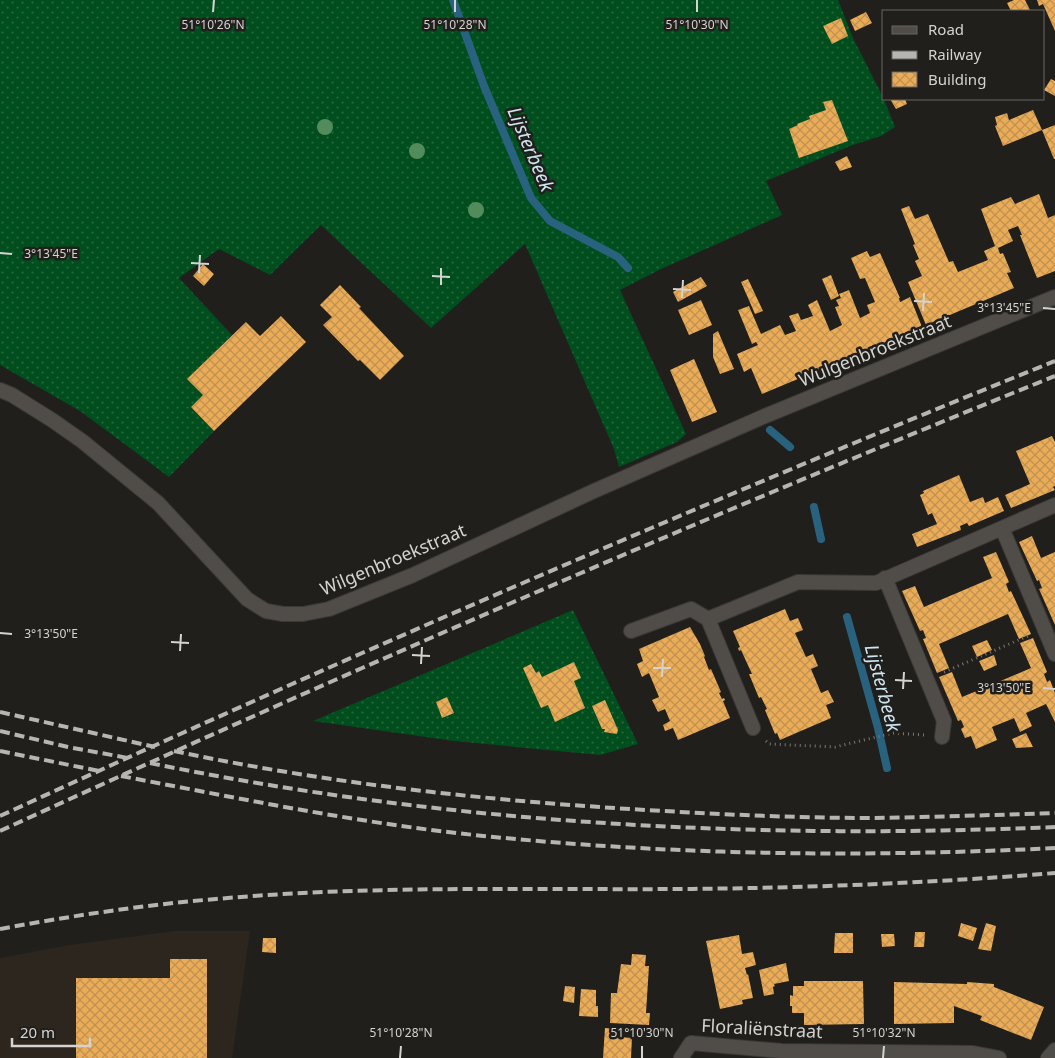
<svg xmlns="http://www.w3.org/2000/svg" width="1055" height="1058" font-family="'Noto Sans',sans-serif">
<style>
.built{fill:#2d261e}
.grass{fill:url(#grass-dots)}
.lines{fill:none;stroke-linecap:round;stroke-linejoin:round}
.stream{stroke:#29627f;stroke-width:8}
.building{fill:url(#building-cross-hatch)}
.minor-casing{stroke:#3b3936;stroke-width:16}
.path{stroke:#7a7975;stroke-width:3;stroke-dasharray:1 4;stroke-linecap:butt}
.minor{stroke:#504d49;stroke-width:14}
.rail{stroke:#b6b5b2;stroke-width:4;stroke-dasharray:10 5;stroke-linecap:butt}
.tree{fill:#528c5c}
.ticks{fill:none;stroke:#d4d3d0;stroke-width:2}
.labels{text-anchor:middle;stroke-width:5;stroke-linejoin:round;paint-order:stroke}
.street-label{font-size:18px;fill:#d4d3d0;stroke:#211f1b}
.water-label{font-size:19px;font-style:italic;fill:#cee5f2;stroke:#211f1b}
.ticks-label{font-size:12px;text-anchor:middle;fill:#d4d3d0;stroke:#211f1b;stroke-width:5;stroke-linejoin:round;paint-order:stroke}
</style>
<defs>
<pattern id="grass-dots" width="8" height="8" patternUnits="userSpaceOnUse" patternTransform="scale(1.25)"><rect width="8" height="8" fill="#004e1d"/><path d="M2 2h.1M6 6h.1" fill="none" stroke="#24673d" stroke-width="1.8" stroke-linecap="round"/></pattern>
<pattern id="building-cross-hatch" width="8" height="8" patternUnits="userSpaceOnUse" patternTransform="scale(1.25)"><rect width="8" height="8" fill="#eaac57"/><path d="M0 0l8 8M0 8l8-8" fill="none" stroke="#c09151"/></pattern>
</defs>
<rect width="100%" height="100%" fill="#211f1b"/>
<!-- built -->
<path class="built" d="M175,931H250L232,1058H0V958L70,945Z"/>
<!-- grass -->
<path class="grass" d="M0,0H838L853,38L883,97L895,127L881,136L850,146L766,181L782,215L661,269L620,290L686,434L677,442L619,467L614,449L525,244L431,328L321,225L270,275L219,249L179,278L232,335L188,379L203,395L191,407L214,431L169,477L80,411L0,365Z
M573,610L638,744L600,755L454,741L313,721Z"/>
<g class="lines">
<!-- stream -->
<path class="stream" d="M453,0L484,86L531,198L550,221L618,257L628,268
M770,430L790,447
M814,507L821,539
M847,617L878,728L887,768"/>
</g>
<!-- building -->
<path class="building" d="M1014,0H1025L1030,10L1011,11L1007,3Z
M1037,0H1055V31L1043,4L1039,6Z
M866,12L872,23L855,31L850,20Z
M841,18L848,36L832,44L823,26Z
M1051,79L1055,81V96L1044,90Z
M890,99H905L907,104L896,109Z
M832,100L848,141L799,158L789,129L798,125L797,124L810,119L809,116L826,110L823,102Z
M1033,110L1042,130L1003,146L995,126L997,125L995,117L1007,113L1009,120Z
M1055,125V159H1054L1042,130Z
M847,156L852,167L840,171L835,162Z
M1039,194L1048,218L1055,215V271L1037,278L1020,235H1022L1018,226L1008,230L1013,241L998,248L1000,254L1003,253L1011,272L1007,273L1014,288L926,325L908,282L922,276L915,261L919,259L913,245L915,244L901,209L909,206L915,219L928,214L949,262L953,261L958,272L988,260L984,251L995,246L981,209L1011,197L1015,204Z
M867,251L870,257L880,253L900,298H899L900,302L910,297L922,327L762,394L751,368L744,372L737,354L758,345L756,342L752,344L738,310L749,306L761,334L780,325L785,335L796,331L789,316L798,313L801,320L813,316L808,305L817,300L830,331L842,325L835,307L839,306L836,300L841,298L839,294L849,290L860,318L870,313L867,305L875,302L865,278L860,279L851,258Z
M203,264L214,274L204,286L193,276Z
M831,275L839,296L831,300L822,279Z
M701,277L707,286L678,302L673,292Z
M748,279L763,311L755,314L741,282Z
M340,285L361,307L359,308L404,356L380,380L360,360L358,361L323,325L332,317L320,305Z
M701,300L712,325L689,335L678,310Z
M281,316L306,342L214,431L191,407L203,395L187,379L246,322L260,336Z
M718,331L734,369L720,374L713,357V334Z
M694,359L717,412L692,422L670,370Z
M1052,436L1055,442V486L1053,487L1055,490L1011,508L1005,495L1030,484L1016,451Z
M959,475L970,502L983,497L985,503L998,497L1004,511L969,526L967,523L960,526L961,530L917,547L912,534L937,524L932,513L928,515L920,495L924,493L923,491Z
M1032,536L1041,558L1055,552V625L1039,589L1042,588L1039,580L1037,581L1019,542Z
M996,552L1009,582L1006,584L1009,592L1011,591L1031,634L1019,639L1008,614L939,644L949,668L937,673L923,639L926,638L923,630L920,631L902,591L915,586L924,607L992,578L983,557Z
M785,609L790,621L798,618L803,630L795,633L806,657L813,654L818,666L811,669L821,693L828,690L834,702L826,705L831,718L780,740L777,733L775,734L765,710L767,709L761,697L759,698L749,674H752L741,650L739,651L738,648L740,647L733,631Z
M690,627L700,644L705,656L704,657L709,670L711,669L721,692L719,693L722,699L724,698L725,700L723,701L730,718L678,740L673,728L665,731L663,725L670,721L665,709L658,712L652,700L659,697L649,673L642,677L637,664L643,661L639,649Z
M1033,638L1047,672L1044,674L1047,682L1050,680L1055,693V722L1046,704L1026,713L1032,726L1020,732L1014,718L1012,719L992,727L997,740L976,749L971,736L965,738L961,729L964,727L961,720L958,721L939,677L952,672L962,697L996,683L1031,668L1020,643Z
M987,640L992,650L977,657L972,646Z
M994,655L997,665L984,671L979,661Z
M574,662L581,678L574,681L585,708L555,722L548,705L541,708L523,668L531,664L536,673L539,671L542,677Z
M447,697L454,713L442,718L436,702Z
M605,700L618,730L617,734L604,732L605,729H602L592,706Z
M1026,733L1033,747L1016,748L1012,739Z
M961,923L977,928L973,941L958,936Z
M986,923L996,926L991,951L978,949Z
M915,932H925L924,947H914Z
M835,933H853V953H834Z
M881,934H894L895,946L882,947Z
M739,935L742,954L753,952L756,965L745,968L747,975L748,974L753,998L742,1000L743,1004L720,1009L706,941Z
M263,938H276V953L262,952Z
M632,954L646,955L645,966H649L646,1013H650L649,1025L610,1023L611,993H617L621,964L631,965Z
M170,959H207V1058H76V978H170Z
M786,963L789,981L774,984L775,986L773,987L774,994L764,996L759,970Z
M804,981H863L864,1024L804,1025V1013H792V1006H790V995L793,996V986H804Z
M894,982L967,984V982L994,984V987L1044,1007L1031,1040L980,1020L982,1016L954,1006V1023L894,1024Z
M565,986L575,987L574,1003L563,1001Z
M581,989L596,990V1006H598V1017L579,1016Z
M605,1028L620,1029L619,1037L632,1038L631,1058H603Z"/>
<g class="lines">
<defs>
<path id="minor" d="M0,390L12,395L52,420L82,441L158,503L247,599L266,611L283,614H303L329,609L413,575L594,491L765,416L1055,297
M1002,528L1055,654
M885,578L944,721L942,737
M631,631L691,609L708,619
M753,728L708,619L798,582L876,583L1055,505
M681,1058L691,1043L782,1051L973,1053L999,1058
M1048,1058L1055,1050"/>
</defs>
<!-- minor casing -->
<use href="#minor" class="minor-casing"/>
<!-- path -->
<path class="path" d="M944,672L1028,636
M766,741L769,744L835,747L893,733L924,735"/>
<!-- minor -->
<use href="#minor" class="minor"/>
<!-- rail -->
<path class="rail" d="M0,712L155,747
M0,731L68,747L128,758
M0,751L99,771
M174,751C335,785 500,802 664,811C733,815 803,818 873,818C933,817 994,815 1055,813
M150,763C447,824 752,840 1055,827
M121,776C232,797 343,820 456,833C655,855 855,858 1055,848
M0,816C348,656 700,504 1055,361
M0,831C348,671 700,519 1055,376
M0,929C71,916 143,905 216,899C371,885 528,890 683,889C807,888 931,883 1055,873"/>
</g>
<!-- trees -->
<g class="tree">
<circle cx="325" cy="127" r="8"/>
<circle cx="417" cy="151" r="8"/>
<circle cx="476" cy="210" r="8"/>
</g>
<!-- ticks -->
<path class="ticks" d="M213,12L214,0M455,12V0M697,12V0M0,253L12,254M191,263L209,264M199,273L200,255M432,276L450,277M441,285V268M673,289L691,290M682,298L683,280M914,301L932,302M1043,308L1055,309M923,311L924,293M0,633L12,634M171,642L189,643M180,651L181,634M412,655L430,656M421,664L422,647M653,668H671M662,677L663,659M895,680L912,681M1043,688L1055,689M903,689L904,672M400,1058L401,1046M642,1058V1046M883,1058L884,1046"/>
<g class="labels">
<!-- street labels -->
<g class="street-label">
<text transform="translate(875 351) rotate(-22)" y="6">Wulgenbroekstraat</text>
<text transform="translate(393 560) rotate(-23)" y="6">Wilgenbroekstraat</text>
<text transform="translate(762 1029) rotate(3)" y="6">Floraliënstraat</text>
</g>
<!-- water labels -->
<g class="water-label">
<text transform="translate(531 149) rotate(67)" y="7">Lijsterbeek</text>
<text transform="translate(883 688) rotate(75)" y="7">Lijsterbeek</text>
</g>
</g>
<g class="ticks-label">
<text x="213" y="29">51°10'26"N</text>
<text x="455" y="29">51°10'28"N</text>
<text x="697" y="29">51°10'30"N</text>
<text x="51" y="258">3°13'45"E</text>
<text x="1004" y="312">3°13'45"E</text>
<text x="51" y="638">3°13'50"E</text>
<text x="1004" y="692">3°13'50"E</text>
<text x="401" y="1037">51°10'28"N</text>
<text x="642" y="1037">51°10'30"N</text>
<text x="884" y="1037">51°10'32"N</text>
</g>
<!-- legend -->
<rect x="882" y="10" width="162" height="90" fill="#211f1b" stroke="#696763"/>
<rect x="892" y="26" width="25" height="8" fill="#504d49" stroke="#696763"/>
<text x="928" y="35" font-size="15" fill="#d4d3d0">Road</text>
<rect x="892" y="51" width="25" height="8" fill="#b6b5b2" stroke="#696763"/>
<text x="928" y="60" font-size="15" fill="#d4d3d0">Railway</text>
<rect x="892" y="72" width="25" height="15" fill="url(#building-cross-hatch)" stroke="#696763"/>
<text x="928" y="85" font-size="15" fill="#d4d3d0">Building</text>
<!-- scale -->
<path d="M12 1038v8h78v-8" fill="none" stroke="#d4d3d0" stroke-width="2.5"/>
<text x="20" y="1038" font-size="15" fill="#d4d3d0" stroke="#211f1b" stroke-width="4" paint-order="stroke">20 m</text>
</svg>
